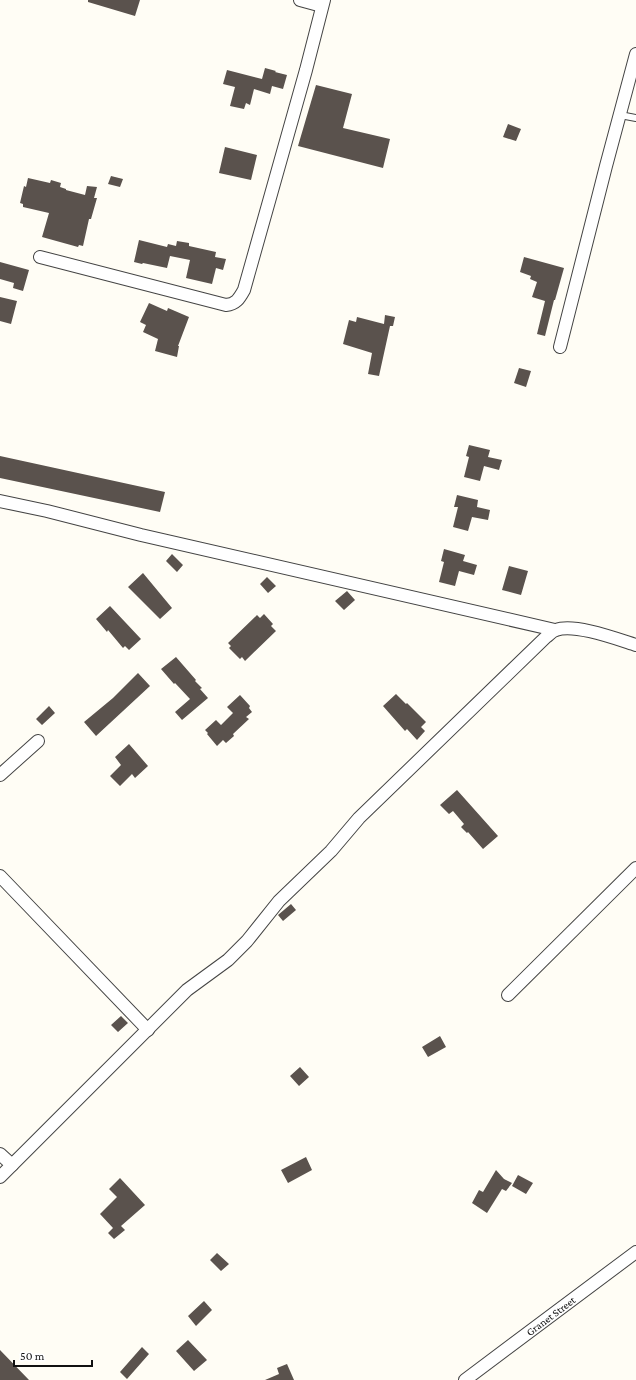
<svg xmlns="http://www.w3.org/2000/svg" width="636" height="1380" font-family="'Crimson Pro',serif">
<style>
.building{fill:#5a524d}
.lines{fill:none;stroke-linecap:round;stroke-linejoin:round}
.lane-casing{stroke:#444;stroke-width:8}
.street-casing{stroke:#444;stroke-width:14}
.lane{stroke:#fff;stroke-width:6}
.street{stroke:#fff;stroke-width:12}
.labels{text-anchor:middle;stroke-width:4;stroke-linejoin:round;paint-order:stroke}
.street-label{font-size:11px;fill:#111;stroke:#fff}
</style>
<rect width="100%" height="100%" fill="#fffdf5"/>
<!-- building -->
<path class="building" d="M88,0H140L135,16L88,2Z
M265,68L276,71L275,72L287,75L283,89L272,86L270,94L254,89L250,105L246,103L244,109L230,106L235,87L223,84L227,70L262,79Z
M316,85L352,94L343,128L390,139L383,168L298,146Z
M508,124L521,129L516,141L503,137Z
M225,147L257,155L251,180L219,173Z
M111,176L123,179L120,187L108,184Z
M28,178L50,183L51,180L61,183L60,187L66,189V190L85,195L87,186L97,187L94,198H97L91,219H89L83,246L79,245L78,247L42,237L49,213L23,207V204L20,203L24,186L26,187Z
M139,240L167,247L168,244L176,246L177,241L189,243V246L216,252L215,257L226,259L223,270L216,268L212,284L186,278L190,260L170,256L167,268L143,263L142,264L134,262Z
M524,257L564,268L555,300H554L545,336L537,334L545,301L532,297L537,282L530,279L531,276L520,272Z
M0,262L29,270L23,291L13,288L14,283L0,279Z
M0,297L17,301L11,324L0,321Z
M149,303L167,311L168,308L189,317L178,346H179L177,357L155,351L158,339L143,332L146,325L140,322Z
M385,315L395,317L393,326H390L379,376L368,374L372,353L343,344L349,320L356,322L357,317L384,324Z
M519,368L531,371L526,387L514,383Z
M469,445L490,450L488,457L502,460L499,470L484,466L480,481L464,477L469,457L466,456Z
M0,456L165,492L160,512L0,478Z
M457,495L478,500L477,507L490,510L488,520L472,517L468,531L453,527L458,507H454Z
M444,549L465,555L463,561L477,565L474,575L459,571L455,586L439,582L444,562L441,561Z
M172,554L183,565L177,572L166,561Z
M509,566L528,571L521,595L502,590Z
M143,573L172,608L160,619L128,587Z
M267,577L276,586L268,593L260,584Z
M347,591L355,600L344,610L335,601Z
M110,606L141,639L129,650L125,646L123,648L108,630L107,632L96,619Z
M264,614L273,624L271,626L276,631L245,661L242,657L240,659L229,648L231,646L228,643L257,615L260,618Z
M176,657L196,680L195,681L202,688L200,689L208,698L182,720L175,712L190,699L175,683L174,684L161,669Z
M138,673L150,686L96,736L84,722L113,698Z
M396,694L406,704L407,703L426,722L421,727L425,731L417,740L407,729L405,731L383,706Z
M240,695L250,706L249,708L252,712L246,717L249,719L233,734L234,736L226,743L223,740L217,746L207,734L208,733L205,730L216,720L221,725L233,713L227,707Z
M49,706L55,713L42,725L36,719Z
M129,744L148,766L135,778L132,774L120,786L110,776L121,765L115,757Z
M457,790L498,836L483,849L468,832L467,833L461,827L464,824L453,811L449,814L440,805Z
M291,904L296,910L283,921L278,915Z
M121,1016L128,1023L118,1032L111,1025Z
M440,1036L446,1047L428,1057L422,1047Z
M300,1067L309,1077L299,1086L290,1076Z
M306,1157L312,1170L288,1183L281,1170Z
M496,1170L504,1179L512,1183L506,1191L502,1189L487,1213L472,1203L479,1190L483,1192Z
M518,1175L533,1183L526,1194L512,1186Z
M120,1178L145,1205L121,1226L125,1230L114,1239L108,1233L113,1228L100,1214L117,1197L109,1189Z
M217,1253L229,1264L221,1271L210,1260Z
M204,1301L212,1310L196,1326L188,1316Z
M188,1340L207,1360L194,1371L176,1351Z
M142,1347L149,1354L127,1379L120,1372Z
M0,1350L29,1380H0Z
M287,1364L294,1380H265L279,1374L277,1368Z"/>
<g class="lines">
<defs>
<path id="lane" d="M620,115L636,118"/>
<g id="street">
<path d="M300,0L322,6"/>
<path d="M40,257L226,305C236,304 239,299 244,290L306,70L324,0"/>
<path d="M560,347L606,166L636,54"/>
<path d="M0,501L47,511L141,535L555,630"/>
<path d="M0,775L38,741"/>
<path d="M0,876L148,1030"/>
<path d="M508,995L636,868"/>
<path d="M0,1154L12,1165"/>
<path d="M0,1177L187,990L228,960L247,941L279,901L331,851L359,818L546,637C549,635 552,631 556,630C574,623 617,639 636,645"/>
<path id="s1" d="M465,1380L636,1252"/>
</g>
</defs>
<!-- lane casing -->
<use href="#lane" class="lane-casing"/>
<!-- street casing -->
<use href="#street" class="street-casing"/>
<!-- lane -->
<use href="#lane" class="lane"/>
<!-- street -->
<use href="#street" class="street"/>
</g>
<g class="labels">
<!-- street labels -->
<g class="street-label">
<text dy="4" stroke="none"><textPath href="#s1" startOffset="107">Granet Street</textPath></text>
</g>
</g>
<!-- scale -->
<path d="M14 1360v6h78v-6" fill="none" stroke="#111111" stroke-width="2"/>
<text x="20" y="1360" font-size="12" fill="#111111" stroke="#ffffff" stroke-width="3" paint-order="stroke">50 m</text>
</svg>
